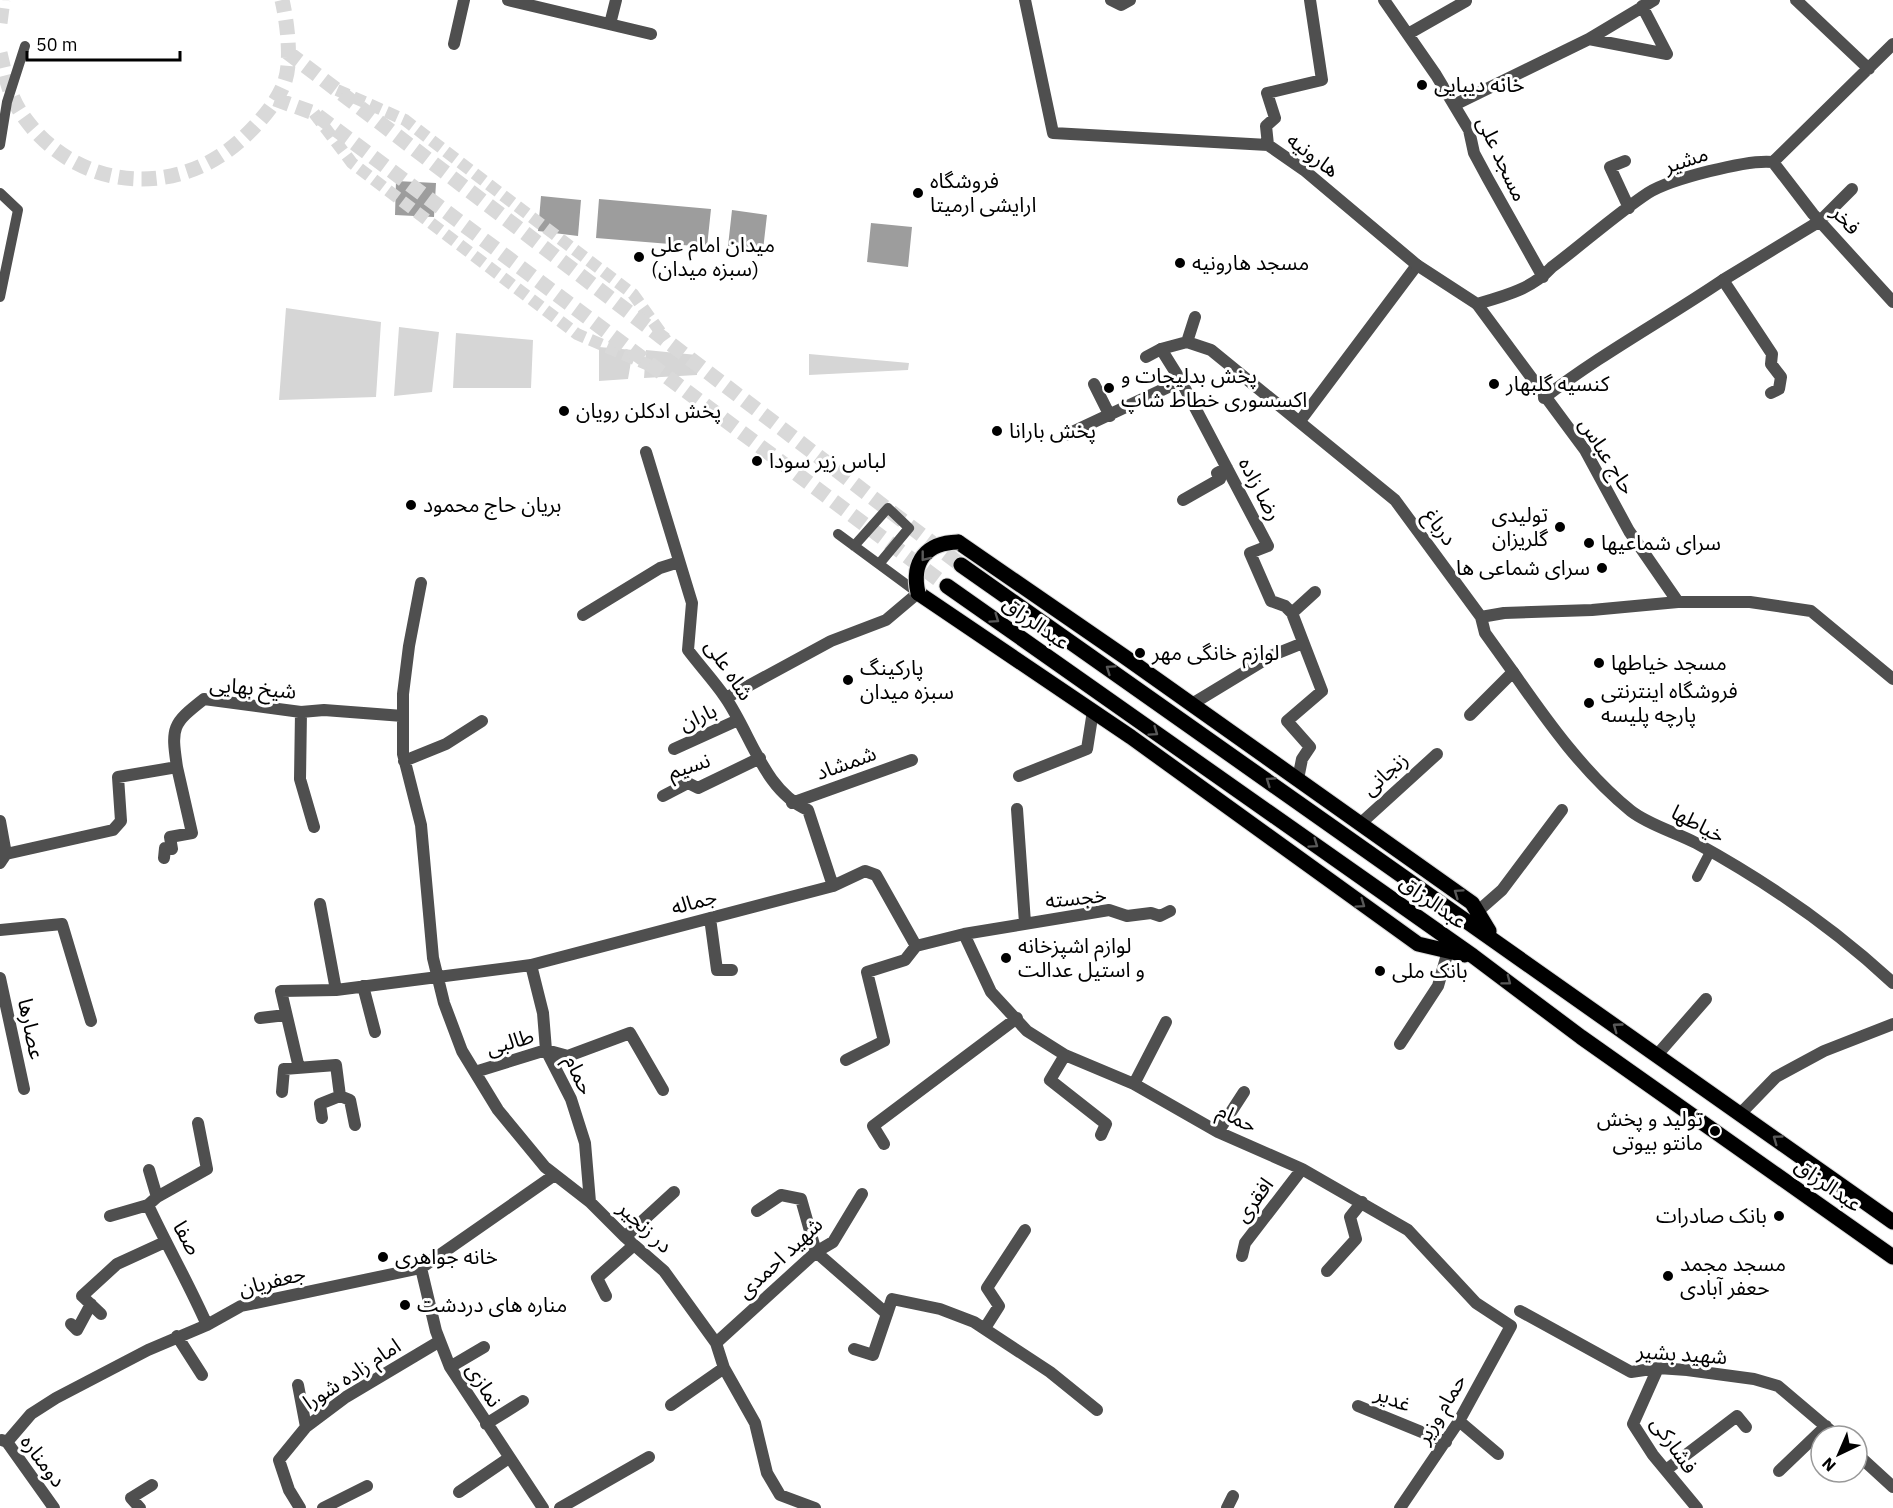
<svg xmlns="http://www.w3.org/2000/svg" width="1893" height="1508" font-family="'IBM Plex Sans','Noto Sans Arabic',sans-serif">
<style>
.green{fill:#d6d6d6}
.water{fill:#9d9d9d}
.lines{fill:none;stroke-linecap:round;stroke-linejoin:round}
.minor-tunnel{stroke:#d9d9d9;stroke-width:12;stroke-dasharray:12 6;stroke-linecap:butt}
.primary-tunnel{stroke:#d9d9d9;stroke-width:15;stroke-dasharray:15 8;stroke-linecap:butt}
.primary-casing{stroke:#dbdbdb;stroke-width:17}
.service{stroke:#4f4f4f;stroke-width:10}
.pedestrian{stroke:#4f4f4f;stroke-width:12}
.minor{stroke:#4f4f4f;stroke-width:12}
.primary{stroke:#000;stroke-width:15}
.primary-bridge-casing{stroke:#dbdbdb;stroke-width:17;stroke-linecap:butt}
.primary-bridge{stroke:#000;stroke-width:15}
.oneway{stroke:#595959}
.poi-dot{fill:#000;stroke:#fff;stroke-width:2}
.labels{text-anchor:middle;stroke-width:6;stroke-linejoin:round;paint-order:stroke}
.poi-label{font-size:21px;fill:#000;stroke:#fff;text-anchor:start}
.street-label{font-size:21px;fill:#000;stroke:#fff}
</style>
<rect width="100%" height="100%" fill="#fff"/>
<!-- green -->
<path class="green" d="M286,308L381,322L376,397L279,400Z
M399,327L439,332L432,392L394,396Z
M456,333L533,340L531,388H453Z
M599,347L633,350L628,379L599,381Z
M646,350L697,355V375L644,378Z
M809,354L909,363L908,370L809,375Z"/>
<!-- water -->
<path class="water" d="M396,181L436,183L434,217L395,215Z
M541,196L581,200L578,236L538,231Z
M599,199L711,209L707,247L596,238Z
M732,210L767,215L763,250L728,246Z
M871,223L912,227L908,267L867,262Z"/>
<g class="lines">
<!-- minor-tunnel -->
<path class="minor-tunnel" d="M337,90L405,120L509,200L633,294L666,340
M314,113L352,163L577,334L653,367"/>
<!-- primary-tunnel -->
<path class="primary-tunnel" d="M0,23L3,0
M287,52L961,565
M0,53C5,74 9,95 21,113C73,190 174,201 242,139C258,124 278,102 285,81C292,60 287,21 282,0
M275,99L314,113L947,586"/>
<defs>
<path id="primary" d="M958,542L1125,657L1472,903L1489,931
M961,565L1893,1222
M947,586L1473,956L1581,1037L1893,1257
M918,593L1131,737L1418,944L1465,955"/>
</defs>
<!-- primary casing -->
<use href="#primary" class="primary-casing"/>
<!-- service -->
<path class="service" d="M0,145L7,102L25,46
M0,193L18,210L0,297
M838,534L918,593
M854,546L888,508L909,528L879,564
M1697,877L1710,852"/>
<!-- pedestrian -->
<path class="pedestrian" d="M1477,304L1585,450L1629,531L1678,602
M1187,342L1195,317
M1146,357L1161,349L1187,342L1211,350L1395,500L1481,617L1504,613L1592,610L1678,602H1750L1811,611L1893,679
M1544,398C1601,354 1664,320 1723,280
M1300,421L1417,265
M1481,617L1485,633L1513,672"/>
<!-- minor -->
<path class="minor" d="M508,0L651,34
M1025,0L1053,133L1268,145L1304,170L1417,265L1477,304C1505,296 1532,289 1552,267C1584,243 1615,215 1648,193C1670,179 1748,159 1773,162L1893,44
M1111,0L1121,5L1130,0
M1384,0L1436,75L1469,130L1474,153L1488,179L1543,277
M1796,0L1869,69
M1642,6L1667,54
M610,24L616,0
M1408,34L1466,1
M1589,39L1667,54
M454,44L464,0
M1454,105L1589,39L1654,0
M1268,145L1266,126L1275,118L1267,93L1322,80L1310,0
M1625,161L1610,167L1629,208
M1773,162L1813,214L1893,302
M1161,349L1181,381L1268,546L1250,553L1271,601L1285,606L1292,613L1322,691L1287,721L1310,747L1302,759L1298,779
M1094,384L1110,416
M1771,393L1779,389L1781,377L1771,364L1772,354L1723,280L1820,221L1852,189
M1066,435L1181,381
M646,452L692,603L688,650C700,666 714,681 725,697C751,734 764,791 808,810L833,886
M1183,500L1220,479L1217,473L1227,468
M421,583L409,646L403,694V754L421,825L433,958L444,1003L462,1051L498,1110L545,1167L590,1202L625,1237L664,1271L716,1343L724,1368L755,1423L767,1473L780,1495L815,1508
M1292,613L1315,592
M583,615L660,568L679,562
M726,698L831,641L886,620L918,593
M1192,704L1273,655L1303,643
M301,712L300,779L314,827
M1470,715L1513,672C1547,721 1584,773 1631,811C1649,825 1675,832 1696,843C1767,882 1834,928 1893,983
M674,749L738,720
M404,761L446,744L482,721
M1019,776L1087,749L1093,711
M663,796L688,783L698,788L760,758
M792,803L912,760
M1017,809L1025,923
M0,821L6,854L0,863
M1360,824L1437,754
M6,854L113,830L121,821L118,777L177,767C171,727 172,724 204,699L301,712L324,710L403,716
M164,858L165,848L172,849L170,837L192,833L177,767
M320,904L336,990
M1477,912L1502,890L1562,810
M710,918L717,970H732
M0,930L62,924L91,1021
M964,934L991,992L1027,1031L1065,1055L1134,1084L1218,1132L1302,1169L1408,1230L1476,1303L1511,1326L1459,1421L1400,1508
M531,965L543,1013L546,1050L571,1099L585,1143L590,1202
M0,978L24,1089
M363,986L375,1032
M260,1018L286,1015
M1400,1044L1438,986L1448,951
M1065,1055L1050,1080L1106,1124L1101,1135
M1657,1055L1706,999
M846,1060L884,1041L867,972L905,960L916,946L964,934L1109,910L1127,916L1151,913L1160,916L1170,911
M299,1068L281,991L336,990L531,965L833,886L865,871L876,875L916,946
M475,1072L546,1050L568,1056L630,1033L663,1090
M1134,1084L1166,1022
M282,1092L284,1069L336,1065L340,1096L350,1100L355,1125
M1741,1113L1776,1077L1824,1051L1893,1024
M322,1118L320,1104L340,1096
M1218,1132L1244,1092
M884,1144L873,1126L1017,1018
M149,1170L157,1197L148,1205C167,1246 189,1284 207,1325
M157,1197L207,1169L198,1123
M757,1211L781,1195L801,1199L816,1252L887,1314L892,1299L940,1309L974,1322L1050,1372L1097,1410
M110,1216L148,1205
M625,1237L674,1192
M1242,1256L1245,1243L1302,1169
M421,1268L436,1331L450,1367L543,1508
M1327,1271L1356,1239L1350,1217L1362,1202
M606,1296L597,1278L634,1245
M1520,1311L1631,1372L1658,1368L1687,1370L1754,1379L1778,1386L1837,1436
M101,1314L82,1296L117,1264L165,1242
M71,1324L77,1330L91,1304
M985,1328L999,1306L987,1288L1025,1230
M177,1336L202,1375
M716,1343L816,1252L833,1242L862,1194
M854,1349L873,1355L887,1314
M450,1367L484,1347
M1658,1368L1633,1424L1653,1455L1697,1508
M298,1385L306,1427
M671,1405L724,1368
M1358,1406L1446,1442
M1459,1421L1498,1454
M486,1424L523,1401
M2,1440L7,1442L54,1508
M7,1442L31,1414L56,1398L148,1350L207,1325L241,1306L421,1268L553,1176
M1857,1454L1893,1487
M1666,1470L1737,1416L1746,1427
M1779,1471L1826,1426
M459,1492L509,1458
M140,1508L131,1498L152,1485
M300,1508L289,1490L279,1460L306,1427L346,1397L440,1341
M323,1508L367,1486
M560,1508L649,1457
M1227,1508L1233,1496"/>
<!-- primary -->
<use href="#primary" class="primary"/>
<defs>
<path id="primary-bridge" d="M918,593C911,561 926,543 958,542"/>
</defs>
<!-- primary-bridge casing -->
<use href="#primary-bridge" class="primary-bridge-casing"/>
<!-- primary-bridge -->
<use href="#primary-bridge" class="primary-bridge"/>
</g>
<!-- one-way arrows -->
<defs><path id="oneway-chevron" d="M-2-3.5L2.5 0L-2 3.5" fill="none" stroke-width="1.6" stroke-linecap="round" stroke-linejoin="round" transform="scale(1.5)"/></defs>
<g class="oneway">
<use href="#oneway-chevron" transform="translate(925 557) rotate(128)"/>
<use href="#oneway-chevron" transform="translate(995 619) rotate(35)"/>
<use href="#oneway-chevron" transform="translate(1110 669) rotate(-145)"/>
<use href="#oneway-chevron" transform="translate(1154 732) rotate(35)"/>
<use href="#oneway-chevron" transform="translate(1270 781) rotate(-145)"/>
<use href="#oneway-chevron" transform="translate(1314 844) rotate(35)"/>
<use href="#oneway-chevron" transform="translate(1458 893) rotate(-145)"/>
<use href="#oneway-chevron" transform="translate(1361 904) rotate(35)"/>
<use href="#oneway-chevron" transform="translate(1507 981) rotate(37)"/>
<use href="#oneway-chevron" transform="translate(1617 1027) rotate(-144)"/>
<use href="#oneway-chevron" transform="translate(1777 1139) rotate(-144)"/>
</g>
<!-- markers -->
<g class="poi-dot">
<circle cx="1422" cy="85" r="6"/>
<circle cx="918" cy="193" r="6"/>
<circle cx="639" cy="257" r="6"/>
<circle cx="1180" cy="263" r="6"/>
<circle cx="1494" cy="384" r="6"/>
<circle cx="1109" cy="388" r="6"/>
<circle cx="564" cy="411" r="6"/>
<circle cx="997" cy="431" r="6"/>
<circle cx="757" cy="461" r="6"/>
<circle cx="411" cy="505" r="6"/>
<circle cx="1560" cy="527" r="6"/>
<circle cx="1589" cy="543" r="6"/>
<circle cx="1602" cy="568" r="6"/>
<circle cx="1140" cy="653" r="6"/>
<circle cx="1599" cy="663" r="6"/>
<circle cx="848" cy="680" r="6"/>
<circle cx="1589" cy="703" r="6"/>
<circle cx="1006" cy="958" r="6"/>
<circle cx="1380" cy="971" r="6"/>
<circle cx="1715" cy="1131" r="6"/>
<circle cx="1779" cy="1216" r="6"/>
<circle cx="383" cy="1257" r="6"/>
<circle cx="1668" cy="1276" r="6"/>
<circle cx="405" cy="1305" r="6"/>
</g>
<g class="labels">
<!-- poi labels -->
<g class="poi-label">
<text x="1434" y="92">خانه دیبایی</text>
<text x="930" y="188">فروشگاه<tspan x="930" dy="24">ارایشی ارمیتا</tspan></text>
<text x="651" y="252">میدان امام علی<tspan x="651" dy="24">(سبزه میدان)</tspan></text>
<text x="1192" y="270">مسجد هارونیه</text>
<text x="1121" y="383">پخش بدلیجات و<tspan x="1121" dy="24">اکسسوری خطاط شاپ</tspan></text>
<text x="1506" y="391">کنسیه گلبهار</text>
<text x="576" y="418">پخش ادکلن رویان</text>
<text x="1009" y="438">پخش بارانا</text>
<text x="769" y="468">لباس زیر سودا</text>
<text x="423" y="512">بریان حاج محمود</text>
<text x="1548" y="522" text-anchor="end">تولیدی<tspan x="1548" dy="24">گلریزان</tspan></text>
<text x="1601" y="550">سرای شماعیها</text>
<text x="1590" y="575" text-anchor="end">سرای شماعی ها</text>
<text x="1152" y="660">لوازم خانگی مهر</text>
<text x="1611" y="670">مسجد خیاطها</text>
<text x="860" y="675">پارکینگ<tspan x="860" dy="24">سبزه میدان</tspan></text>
<text x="1601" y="698">فروشگاه اینترنتی<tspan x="1601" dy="24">پارچه پلیسه</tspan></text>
<text x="1018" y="953">لوازم اشپزخانه<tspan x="1018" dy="24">و استیل عدالت</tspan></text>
<text x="1392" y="978">بانک ملی</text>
<text x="1703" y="1126" text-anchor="end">تولید و پخش<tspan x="1703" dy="24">مانتو بیوتی</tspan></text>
<text x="1767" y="1223" text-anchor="end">بانک صادرات</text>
<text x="395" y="1264">خانه جواهری</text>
<text x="1680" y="1271">مسجد مجمد<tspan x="1680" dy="24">حعفر آبادی</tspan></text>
<text x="417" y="1312">مناره های دردشت</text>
</g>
<!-- street labels -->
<g class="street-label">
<text transform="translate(1313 155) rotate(37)" y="7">هارونیه</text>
<text transform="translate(1502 159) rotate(65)" y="7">مسجد علی</text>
<text transform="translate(1686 160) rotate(-18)" y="7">مشیر</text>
<text transform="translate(1846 220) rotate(47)" y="7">فخر</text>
<text transform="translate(1607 456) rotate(58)" y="7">حاج عباس</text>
<text transform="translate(1260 489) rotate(62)" y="7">رضا زاده</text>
<text transform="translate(1440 527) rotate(54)" y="7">درباغ</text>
<text transform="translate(1036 623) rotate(35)" y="7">عبدالرزاق</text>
<text transform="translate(729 670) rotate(56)" y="7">شاه علی</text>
<text transform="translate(253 688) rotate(5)" y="7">شیخ بهایی</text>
<text transform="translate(698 717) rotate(-24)" y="7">باران</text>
<text transform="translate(846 763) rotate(-20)" y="7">شمشاد</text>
<text transform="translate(689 766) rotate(-18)" y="7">نسیم</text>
<text transform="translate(1385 774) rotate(-42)" y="7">زنجانی</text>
<text transform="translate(1698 824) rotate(28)" y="7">خیاطها</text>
<text transform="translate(1076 898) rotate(-6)" y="7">خجسته</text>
<text transform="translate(694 902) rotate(-15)" y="7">جماله</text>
<text transform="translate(1433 902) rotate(35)" y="7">عبدالرزاق</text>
<text transform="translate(31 1029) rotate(78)" y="7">عصارها</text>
<text transform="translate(510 1042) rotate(-16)" y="7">طالبی</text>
<text transform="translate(579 1075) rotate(65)" y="7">حمام</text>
<text transform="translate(1237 1118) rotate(26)" y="7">حمام</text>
<text transform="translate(1828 1185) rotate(35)" y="7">عبدالرزاق</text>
<text transform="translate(1254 1200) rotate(-53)" y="7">افقری</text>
<text transform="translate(645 1227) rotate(43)" y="7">در زنجیر</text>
<text transform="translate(187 1238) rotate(61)" y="7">صفا</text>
<text transform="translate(780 1258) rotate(-43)" y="7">شهید احمدی</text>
<text transform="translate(272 1281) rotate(-14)" y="7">جعفریان</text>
<text transform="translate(1682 1354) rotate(4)" y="7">شهید بشیر</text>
<text transform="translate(352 1374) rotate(-33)" y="7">امام زاده شورا</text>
<text transform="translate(484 1385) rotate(58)" y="7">نمازی</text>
<text transform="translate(1393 1399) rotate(22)" y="7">غدیر</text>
<text transform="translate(1441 1409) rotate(-59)" y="7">حمام وزیر</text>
<text transform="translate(1674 1445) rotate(55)" y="7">فشارکی</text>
<text transform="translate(43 1461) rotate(53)" y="7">دومناره</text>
</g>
</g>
<!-- north arrow -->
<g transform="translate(1839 1454) rotate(224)"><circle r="28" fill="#ffffff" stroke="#999999" stroke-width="1.5"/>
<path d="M0-4.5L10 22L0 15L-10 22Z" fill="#000000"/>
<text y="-9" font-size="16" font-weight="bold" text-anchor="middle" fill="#000000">N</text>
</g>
<!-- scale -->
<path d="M27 51v9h153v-9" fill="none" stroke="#000000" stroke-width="3"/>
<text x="36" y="51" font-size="18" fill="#000000" stroke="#ffffff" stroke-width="4.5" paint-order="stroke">50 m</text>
</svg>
